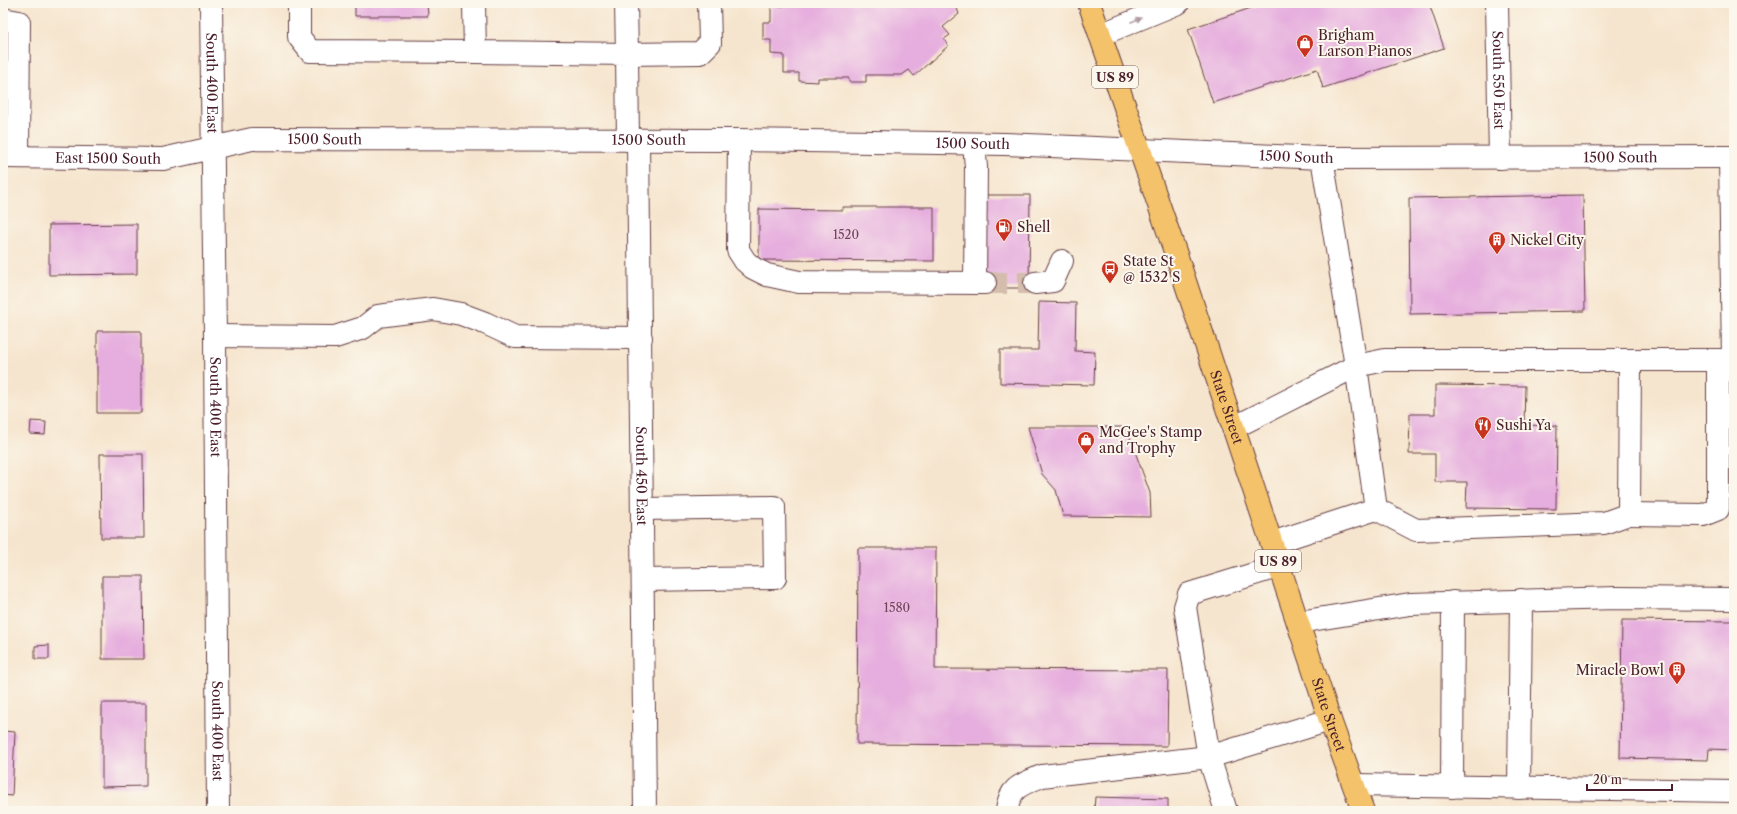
<svg xmlns="http://www.w3.org/2000/svg" width="1737" height="814" font-family="'Libre Caslon Text',serif">
<style>
.building{fill:#e6aede}
.lines{fill:none;stroke-linecap:round;stroke-linejoin:round}
.minor-tunnel{stroke:#d4bdad;stroke-width:22;stroke-dasharray:22 11;stroke-linecap:butt}
.minor-casing{stroke:#643d43;stroke-width:24}
.major-casing{stroke:#643d43;stroke-width:24}
.minor{stroke:#fff;stroke-width:22}
.major{stroke:#f3c26a;stroke-width:22}
.oneway{fill:#ae9aa0}
.labels{text-anchor:middle;stroke-width:4;stroke-linejoin:round;paint-order:stroke}
.number-label{font-size:12px;fill:#714358}
.shield{fill:#fbf7ec;stroke:#7f6065;stroke-width:1}
.shield-label{font-size:13px;font-weight:bold;fill:#4a1f2b}
.poi-label{font-size:14px;fill:#4a1f2b;stroke:#fbf7ec;text-anchor:start}
.street-label{font-size:14px;fill:#4a1f2b;stroke:#fbf7ec}
</style>
<rect width="100%" height="100%" fill="#fbf7ec"/>
<filter id="ink" filterUnits="userSpaceOnUse"><feTurbulence type="fractalNoise" baseFrequency=".025" numOctaves="2"/><feDisplacementMap in="SourceGraphic" scale="8" xChannelSelector="R" yChannelSelector="G"/><feConvolveMatrix kernelMatrix="1 2 1 2 8 2 1 2 1" color-interpolation-filters="sRGB"/></filter>
<filter id="wash" filterUnits="userSpaceOnUse"><feTurbulence type="fractalNoise" baseFrequency=".012" numOctaves="4" result="noise"/><feDisplacementMap in="SourceGraphic" scale="16" xChannelSelector="R" yChannelSelector="G"/><feGaussianBlur stdDeviation="0.9" result="paint"/><feColorMatrix in="noise" values="0 0 0 0 0 0 0 0 0 0 0 0 0 0 0 0 0 1.4 0 .05"/><feComposite in="paint" operator="in"/></filter>
<g filter="url(#wash)">
<rect width="100%" height="100%" fill="#f6e5ce"/>
<g id="blocks">
<!-- building -->
<path class="building" d="M355,3H427L428,16H355Z
M784,3H955L959,14L943,27L950,35L944,39L948,46L914,76L909,70L902,75H866V82H849V78H818V82L799,81V73H784V55L771,54V40H763V22H771V6H784Z
M1266,3H1429L1444,48L1323,88L1317,69L1213,103L1188,29Z
M980,195H1030L1029,288H979Z
M1583,195L1585,311L1410,314L1409,198Z
M843,207H934V261L759,260V209L843,210Z
M137,224V274L49,275V225Z
M1039,302L1076,303L1075,351L1095,352L1094,385L1000,383V350H1038Z
M97,331H141V413H97Z
M1435,385L1525,386L1524,425L1557,426L1556,509L1466,508L1467,482H1435V454H1409L1410,414H1435Z
M31,421L46,422L45,435L30,434Z
M1028,427H1122L1129,435L1150,493L1151,517L1063,516L1056,490L1042,474Z
M100,454H143L144,538H101Z
M858,548H936L935,669L1168,670L1167,746L857,744Z
M102,576H143L144,659H102Z
M1622,620L1734,621V750L1709,749L1708,760L1620,758Z
M49,645V659H35V646Z
M102,703H146V786L102,787Z
M3,731L15,732L12,796L3,795Z
M1095,797L1168,799V811H1094Z"/>
</g>
</g>
<g filter="url(#ink)">
<use href="#blocks" fill-opacity="0" stroke="#643d43" stroke-width="1"/>
<g class="lines">
<!-- minor-tunnel -->
<path class="minor-tunnel" d="M985,283H1035"/>
<defs>
<g id="minor">
<path id="s1" d="M211,3L215,336L218,811"/>
<path d="M299,3V37L310,51L475,52"/>
<path d="M474,3L475,52L627,54L628,140"/>
<path d="M626,3L627,54L700,53L710,43L709,3"/>
<path id="s2" d="M1497,3L1500,158"/>
<path d="M3,19L19,22L18,157"/>
<path d="M1100,35L1178,3"/>
<path id="s3" d="M638,140L645,811"/>
<path d="M739,140L738,250L745,261L753,268L767,275L799,282L985,283"/>
<path d="M974,144L976,167L975,283"/>
<path id="s4" d="M3,157L163,159L252,139L739,140L1005,144L1322,158L1734,157"/>
<path d="M1730,157L1733,360H1734"/>
<path d="M1322,158L1356,366L1376,509L1416,530L1604,523L1629,514L1630,360"/>
<path d="M1035,283L1053,281L1062,261"/>
<path d="M215,336L335,337L363,328L378,316L433,309L461,314L485,323L515,337L641,338"/>
<path d="M1233,428L1356,366L1385,360H1733"/>
<path d="M642,509L774,507L775,578L643,580"/>
<path d="M1629,514L1703,515L1718,509V360"/>
<path d="M1272,543L1376,509"/>
<path d="M1299,622L1410,604L1616,598L1734,599"/>
<path d="M1354,785L1734,791"/>
<path d="M1452,787L1453,602"/>
<path d="M1519,788L1521,600"/>
<path d="M1007,811C1009,787 1022,784 1042,776L1209,757L1330,720"/>
<path d="M1226,811L1209,757L1185,607L1189,594L1280,566"/>
</g>
<g id="major">
<path id="s5" d="M1089,3L1178,260L1330,720L1363,811"/>
</g>
</defs>
<!-- minor casing -->
<use href="#minor" class="minor-casing"/>
<!-- major casing -->
<use href="#major" class="major-casing"/>
<!-- minor -->
<use href="#minor" class="minor"/>
<!-- major -->
<use href="#major" class="major"/>
</g>
<!-- one-way arrows -->
<defs><path id="oneway-solid" d="M-6-.8H1V-3.2L6.5 0L1 3.2V.8H-6Z"/></defs>
<use class="oneway" href="#oneway-solid" transform="translate(1136 20) rotate(-22)"/>
</g>
<!-- icons -->
<defs>
<symbol id="shop-pin" viewBox="-11 -11 22 30"><path d="M0 17L-7.5 6A9.5 9.5 0 1 1 7.5 6Z" fill="#c8321e" stroke="#fbf7ec"/><path d="M-5-2.5h2.3a2.7 3.5 0 0 1 5.4 0H5L5.5 6h-11ZM-1.5-2.5h3a1.5 2.3 0 0 0-3 0Z" fill="#fff"/></symbol>
<symbol id="fuel-pin" viewBox="-11 -11 22 30"><path d="M0 17L-7.5 6A9.5 9.5 0 1 1 7.5 6Z" fill="#c8321e" stroke="#fbf7ec"/><path d="M-5.5-6h7V0h2V4h1.3V-2.5L3-4.5l.8-.8L6-3V5H2.5V1h-1V6h-7ZM-4.2-4.7v3.2H.2V-4.7Z" fill="#fff"/></symbol>
<symbol id="building-pin" viewBox="-11 -11 22 30"><path d="M0 17L-7.5 6A9.5 9.5 0 1 1 7.5 6Z" fill="#c8321e" stroke="#fbf7ec"/><path d="M-4-6H4V6H1V3H-1V6H-4ZM-2.5-4.3h1.7v1.8h-1.7ZM.8-4.3h1.7v1.8H.8ZM-2.5-1h1.7V.8h-1.7ZM.8-1h1.7V.8H.8Z" fill="#fff"/></symbol>
<symbol id="bus-pin" viewBox="-11 -11 22 30"><path d="M0 17L-7.5 6A9.5 9.5 0 1 1 7.5 6Z" fill="#c8321e" stroke="#fbf7ec"/><path d="M-5-6H5V4H4V6H2V4H-2V6H-4V4H-5ZM-3.5-4V0h7V-4ZM-3.5 1.2v1.5H-2V1.2ZM2 1.2v1.5H3.5V1.2Z" fill="#fff"/></symbol>
<symbol id="restaurant-pin" viewBox="-11 -11 22 30"><path d="M0 17L-7.5 6A9.5 9.5 0 1 1 7.5 6Z" fill="#c8321e" stroke="#fbf7ec"/><path d="M-5-6h1v4h1v-4h1v4h1v-4h1v5L-1.5 .5V6h-2V.5L-5-1ZM5-6V6H3V1.5H1.5Q1.5-4 5-6Z" fill="#fff"/></symbol>
</defs>
<g fill-rule="evenodd">
<use href="#shop-pin" x="1295" y="33" width="20" height="27"/>
<use href="#fuel-pin" x="994" y="217" width="20" height="27"/>
<use href="#building-pin" x="1487" y="230" width="20" height="27"/>
<use href="#bus-pin" x="1100" y="259" width="20" height="27"/>
<use href="#restaurant-pin" x="1473" y="415" width="20" height="27"/>
<use href="#shop-pin" x="1076" y="430" width="20" height="27"/>
<use href="#building-pin" x="1667" y="660" width="20" height="27"/>
</g>
<g class="labels">
<!-- number labels -->
<g class="number-label">
<text x="846" y="239">1520</text>
<text x="897" y="612">1580</text>
</g>
<!-- shield labels -->
<g class="shield">
<rect x="1092" y="66" width="46" height="22" rx="3"/>
<rect x="1255" y="550" width="46" height="22" rx="3"/>
</g>
<g class="shield-label">
<text x="1115" y="82">US 89</text>
<text x="1278" y="566">US 89</text>
</g>
<!-- poi labels -->
<g class="poi-label">
<text x="1318" y="40">Brigham<tspan x="1318" dy="16">Larson Pianos</tspan></text>
<text x="1017" y="232">Shell</text>
<text x="1510" y="245">Nickel City</text>
<text x="1123" y="266">State St<tspan x="1123" dy="16">@ 1532 S</tspan></text>
<text x="1496" y="430">Sushi Ya</text>
<text x="1099" y="437">McGee's Stamp<tspan x="1099" dy="16">and Trophy</tspan></text>
<text x="1664" y="675" text-anchor="end">Miracle Bowl</text>
</g>
<!-- street labels -->
<g class="street-label">
<text dy="5" stroke="none"><textPath href="#s2" startOffset="77">South 550 East</textPath></text>
<text dy="5" stroke="none"><textPath href="#s1" startOffset="80">South 400 East</textPath></text>
<text dy="5" stroke="none"><textPath href="#s4" startOffset="324">1500 South</textPath></text>
<text dy="5" stroke="none"><textPath href="#s4" startOffset="648">1500 South</textPath></text>
<text dy="5" stroke="none"><textPath href="#s4" startOffset="972">1500 South</textPath></text>
<text dy="5" stroke="none"><textPath href="#s4" startOffset="1296">1500 South</textPath></text>
<text dy="5" stroke="none"><textPath href="#s4" startOffset="105">East 1500 South</textPath></text>
<text dy="5" stroke="none"><textPath href="#s4" startOffset="1620">1500 South</textPath></text>
<text dy="5" stroke="none"><textPath href="#s1" startOffset="404">South 400 East</textPath></text>
<text dy="5" stroke="none"><textPath href="#s5" startOffset="427">State Street</textPath></text>
<text dy="5" stroke="none"><textPath href="#s3" startOffset="336">South 450 East</textPath></text>
<text dy="5" stroke="none"><textPath href="#s5" startOffset="751">State Street</textPath></text>
<text dy="5" stroke="none"><textPath href="#s1" startOffset="728">South 400 East</textPath></text>
</g>
</g>
<!-- margin -->
<rect width="1737" height="814" fill="none" stroke="#fbf7ec" stroke-width="16"/>
<!-- scale -->
<path d="M1587 784v6h85v-6" fill="none" stroke="#4a1f2b" stroke-width="2"/>
<text x="1593" y="784" font-size="12" fill="#4a1f2b" stroke="#fbf7ec" stroke-width="3" paint-order="stroke">20 m</text>
</svg>
